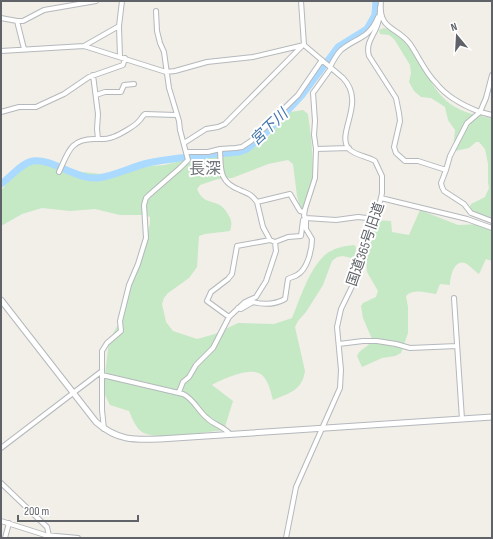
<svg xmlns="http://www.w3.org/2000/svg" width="493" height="539" font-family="'Sofia Sans Condensed','Noto Sans JP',sans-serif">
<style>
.green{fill:#c5e8c5}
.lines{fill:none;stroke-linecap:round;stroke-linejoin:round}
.river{stroke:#aadaff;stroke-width:7}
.minor-casing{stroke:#b5b8bc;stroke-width:6}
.tertiary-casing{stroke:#b5b8bc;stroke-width:7}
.minor{stroke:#fff;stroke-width:4}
.tertiary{stroke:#fff;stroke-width:5}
.labels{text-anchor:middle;stroke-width:4;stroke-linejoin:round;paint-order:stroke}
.street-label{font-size:14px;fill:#5f6368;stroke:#fff}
.water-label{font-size:15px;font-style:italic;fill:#4174aa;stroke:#fff}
.quarter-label{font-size:16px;fill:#70757a;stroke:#fff}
</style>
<rect width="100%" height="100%" fill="#f1efe8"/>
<!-- green -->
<path class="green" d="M384,28C422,39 423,91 457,108C467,114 481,116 492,118V221L475,215L470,207L471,204L485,197L489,188L488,182V164L485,149L479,142H476L469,148L455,151L453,149L455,130L448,120L445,107L431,98L421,97L414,91L409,82L411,73L410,65L394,39L389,35L380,34L379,30Z
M303,110L308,114C311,137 320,193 301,211L297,196L293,164L288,160L268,164L232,178L218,179L200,185L197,189C205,209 219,195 229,216C232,221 232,225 230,231L205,234L199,236L197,267L189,278L168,293L164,298L162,304L166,322L173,331L197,339L215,334L238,323L274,324L292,318C300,299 309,269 325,255C333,248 344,246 354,245L356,247L355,259L343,256L337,257L332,261L323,285L306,312L298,321L295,327L305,371C302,391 289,393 273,400C271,393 269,383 264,377C255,364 223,379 212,385L233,401L224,430C206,432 155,441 142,432C136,428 132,418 129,411L110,405L105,395L104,383L109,341L120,321L122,308L150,224V217L145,215H120L95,209L70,211L42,208L22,214L1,226V191L21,164L26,161L44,162L82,172L101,174L117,173L139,167L165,165L206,154L225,155L262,144L287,116L291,112Z
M420,210L458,225L483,224L492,226V261L486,259L479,274C474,271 470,265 465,263C454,259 450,277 450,285L440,284L436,294C426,293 413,288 406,296L408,307V333L401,353L395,356L382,358L362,367L357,356C360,348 368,349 372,339L363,318L361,306L363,303L376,297L378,291L367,272L366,260L364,256L366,236L375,220L391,221L392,232L409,235Z"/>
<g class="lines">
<!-- river -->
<path class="river" d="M1,184C11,177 21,163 33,161C52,158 76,180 98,178C115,176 131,167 148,163C178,157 209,155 239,152L247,149L271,128L302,95L338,47L367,29L375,15L376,1"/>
<defs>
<path id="minor" d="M381,1C378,31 397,26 410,44C419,57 425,72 436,83C447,97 464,106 480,112L467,123L450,156L446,170
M380,7C380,12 380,18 378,23C375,35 365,42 369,56L396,98L399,113L400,121L394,147L396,153L405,161H418L446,170L441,183L442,187L444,191L464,204L471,213L492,221
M1,18L17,21H23L44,10L96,1
M17,21L24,49
M84,46L119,26
M1,51L84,46L166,72L175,71L207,62L253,57L304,45
M120,57L119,26L122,1
M330,67C333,61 336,55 341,50C357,37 369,39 378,17
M93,75L98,114L97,129L98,139
M492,75L486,98L480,112L492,115
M96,95L105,92H121L124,85L134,84
M1,112L19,107H36L64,94L89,77L123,65L125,58
M184,143L206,129L218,127L225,124L302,46
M220,149C221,168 218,182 240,190C249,194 251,194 257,202
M316,149L314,135L315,121L313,93L331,68
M186,152H208L220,149L236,148L242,147L251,141L298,95L322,60
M59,172C68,153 70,139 94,139C101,139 106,140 113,137C119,135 135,126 139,121C142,118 142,116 145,114L176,115
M381,198L467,219L492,228
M306,218L336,220L358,217L376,219
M270,240L275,242L276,251L266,281L256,297L245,302L229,317L207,301L211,292L228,279L232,274L237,246Z
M270,240L263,227L257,202L290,194L300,211L304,212
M275,242L288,237L301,236L303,220
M454,298L462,419
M238,308L241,309L253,302C264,305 274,305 285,299L288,279C291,277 294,277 297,275C307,270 312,250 312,239L306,229V218L304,216L305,209L315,178L316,149L349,148
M339,344L363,341H377L396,344L410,348L457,346
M102,375L183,394C194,399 198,411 207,418C214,425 223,426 230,434
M179,392L183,382L189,377L196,365L213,348L229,317
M104,429L102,410V351L107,343L121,331L120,321L129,285L138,264L146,238L144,205L146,198L149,195L180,168L188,160L180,130L179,121L169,88L164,52L160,43L157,31L156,11
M1,448L102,371
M1,483L47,527L49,536
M1,521L45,535L78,538
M5,538L9,523
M286,538L296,487L340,388L341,370L337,327L341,309L359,272L365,240L376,219L382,193V176L375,161C367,156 356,156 349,149C335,133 367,103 343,78L304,45L301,1"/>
<path id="tertiary" d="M1,300L96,422C118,441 134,440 160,439L492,417"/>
</defs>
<!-- minor casing -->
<use href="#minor" class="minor-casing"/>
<!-- tertiary casing -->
<use href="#tertiary" class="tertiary-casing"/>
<!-- minor -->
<use href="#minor" class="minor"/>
<!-- tertiary -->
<use href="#tertiary" class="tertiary"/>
</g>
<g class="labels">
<!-- street labels -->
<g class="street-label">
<text transform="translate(365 244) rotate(-71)" y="5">国道365号旧道</text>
</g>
<!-- water labels -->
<g class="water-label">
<text transform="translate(269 127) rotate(-44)" y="5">宮下川</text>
</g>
<!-- quarter labels -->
<g class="quarter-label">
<text x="205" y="174">長深</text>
</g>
</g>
<!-- border -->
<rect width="493" height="539" fill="none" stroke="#5f6368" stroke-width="4"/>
<!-- north arrow -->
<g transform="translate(457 36) rotate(342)" stroke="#ffffff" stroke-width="3" paint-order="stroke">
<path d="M0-3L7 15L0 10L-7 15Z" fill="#5f6368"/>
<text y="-6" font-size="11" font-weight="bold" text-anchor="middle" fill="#5f6368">N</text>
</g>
<!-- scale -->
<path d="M18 515v6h120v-6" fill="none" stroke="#5f6368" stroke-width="2"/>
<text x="24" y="515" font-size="12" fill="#5f6368" stroke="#ffffff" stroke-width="3" paint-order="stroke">200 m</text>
</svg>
